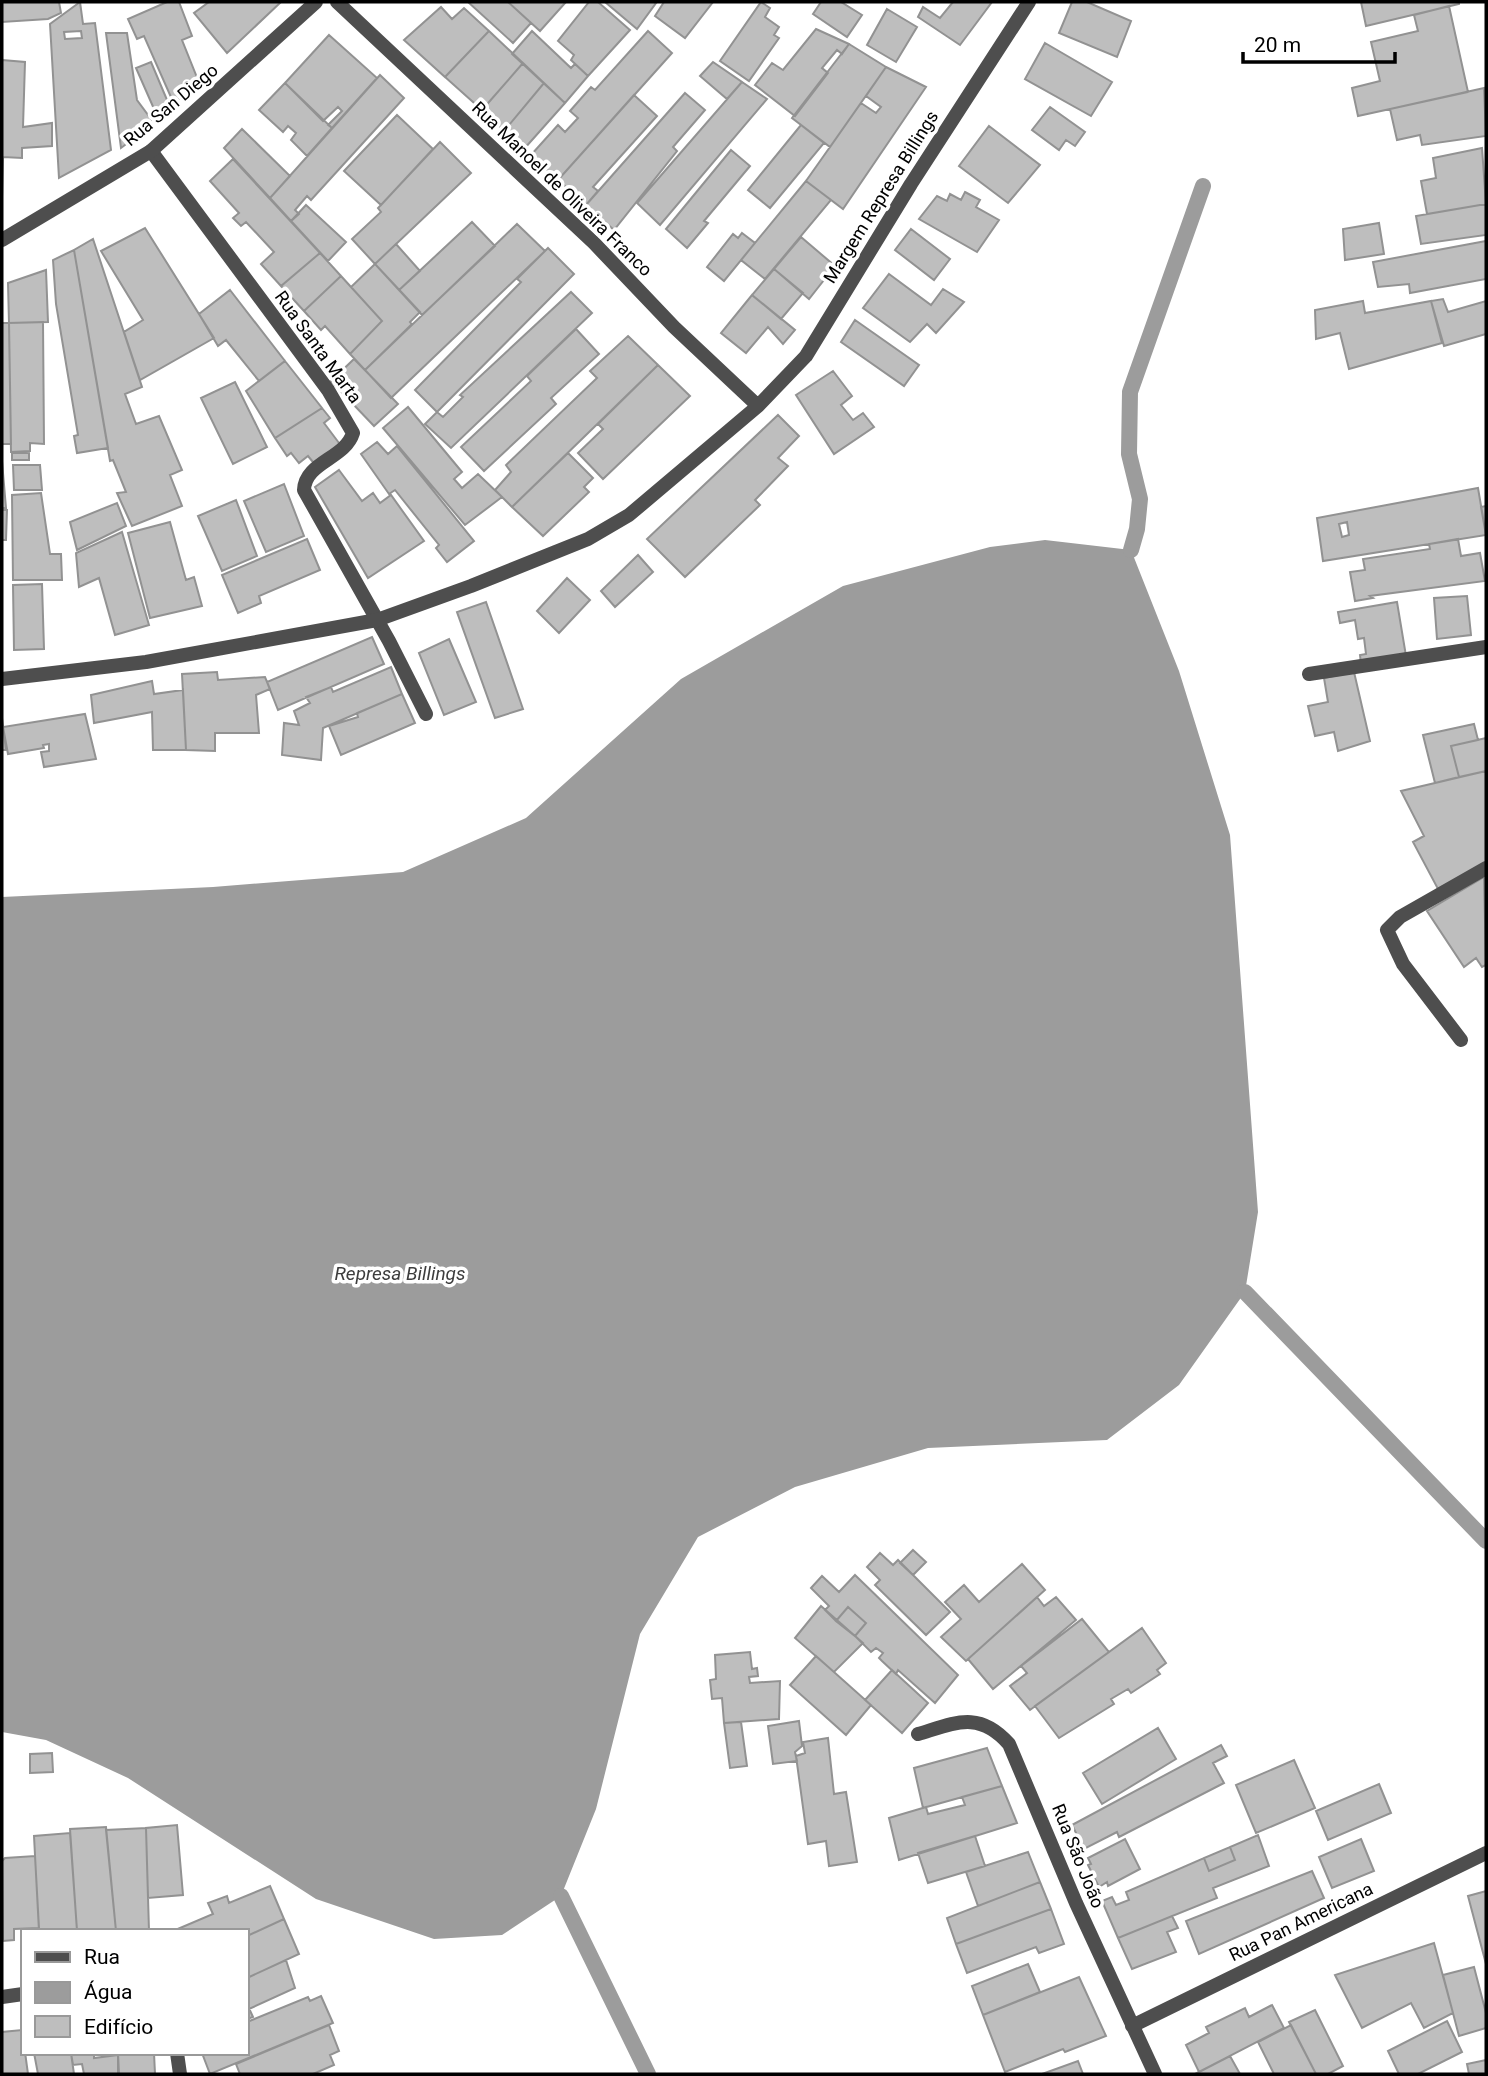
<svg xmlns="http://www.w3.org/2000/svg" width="1488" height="2076" font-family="Roboto,sans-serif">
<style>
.water{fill:#9c9c9c}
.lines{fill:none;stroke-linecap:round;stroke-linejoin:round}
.stream{stroke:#9c9c9c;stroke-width:16}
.building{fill:#bebebe;stroke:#929292;stroke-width:2;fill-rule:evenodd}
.service{stroke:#4e4e4e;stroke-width:14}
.minor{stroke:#4e4e4e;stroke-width:14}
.labels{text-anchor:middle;stroke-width:7;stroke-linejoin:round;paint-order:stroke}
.street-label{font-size:18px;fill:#000;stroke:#fff}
.water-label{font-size:19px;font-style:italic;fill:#3d3d3d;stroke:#fff}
</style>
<rect width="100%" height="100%" fill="#fff"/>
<!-- water -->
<path class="water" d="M1045,540L1131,550L1179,671L1230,835L1258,1212L1245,1292L1179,1385L1107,1440L928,1448L795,1487L698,1537L640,1634L596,1809L561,1896L502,1935L434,1939L316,1899L128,1778L46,1740L2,1732V897L213,887L403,872L526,818L681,679L843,586L990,547Z"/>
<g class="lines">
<!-- stream -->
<path class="stream" d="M1131,550L1137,529L1140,499L1129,454L1130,392L1203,186
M1245,1292L1486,1541
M561,1896L648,2074"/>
</g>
<!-- building -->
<path class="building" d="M2,2H59L61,13L48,19L2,22Z
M80,2L83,24L95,23L111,150L59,178L50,24ZM81,31L82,38L65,39L64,32Z
M167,2H179L192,36L182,40L198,80L174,104L144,36L137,39L128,19Z
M209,2H281L227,53L194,13Z
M468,2H508L531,23L513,43Z
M508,2H566L540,31Z
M589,2H598L630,30L588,76L571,60L574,55L558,41Z
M605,2H654L656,3L637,29Z
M664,2H713L685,38L655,16Z
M761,2L770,8L765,17L779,27L774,35L779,38L749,81L720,61Z
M821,2H841L862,15L847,37L813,14Z
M953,2H992L960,45L918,17L923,7L940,18Z
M1072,2H1087L1131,21L1117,57L1059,33Z
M1361,2H1459V4L1366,26Z
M1449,6L1468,92L1358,116L1352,88L1380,81L1371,42L1418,31L1414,15Z
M441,7L452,19L464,8L489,31L445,77L404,40Z
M887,9L917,27L896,62L867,45Z
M816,29L849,44L842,54L837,50L822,68L828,73L795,116L755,85L772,63L783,70Z
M489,31L523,63L482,110L445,77Z
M532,31L571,68L575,64L588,76L565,103L512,54Z
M648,31L672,53L558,180L531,155L558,125L565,132L578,118L570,111L591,87L595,90Z
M106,33H127L137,100L154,123L121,148Z
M329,35L377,78L332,128L328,125L342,111L338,107L323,121L285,83Z
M1045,43L1112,82L1091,116L1025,79Z
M849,44L886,67L830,147L792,118Z
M2,60L25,62L23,127L52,123V146L22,148V158L3,157L2,197Z
M151,62L170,107L158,118L136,68Z
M713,62L742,82L727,99L700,76Z
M523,63L544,83L504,131L482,110Z
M886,67L926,87L843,209L806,181L861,103L876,113L881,107L866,96Z
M380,75L404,98L311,200L307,196L295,210L299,214L291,221L270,198Z
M742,82L767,99L660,225L637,203Z
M285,83L332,128L307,156L291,140L296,133L288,126L283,132L259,110Z
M544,83L565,103L524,149L504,131Z
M1484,88L1486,136L1422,145L1420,135L1397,140L1390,109Z
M685,93L705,110L673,147L677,151L614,230L586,205Z
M634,95L657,116L593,187L598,191L586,205L558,180Z
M1050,107L1085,132L1075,146L1066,140L1059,150L1032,130Z
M397,115L433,149L381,205L344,171Z
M801,125L824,143L770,208L748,190Z
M989,126L1040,165L1008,203L959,166Z
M242,129L290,176L270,198L224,148Z
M440,142L471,173L375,264L352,239L381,212L378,208Z
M1482,148L1486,204L1427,214L1421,181L1436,178L1433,158Z
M731,150L750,166L704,221L708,223L687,248L666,229Z
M233,159L320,253L281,286L261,264L274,252L246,222L241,226L233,218L239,213L210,181Z
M806,181L831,200L765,279L741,260Z
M965,192L980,200L976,207L999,220L977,252L919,219L937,196L947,201L950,194L961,200Z
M1486,204V235L1421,244L1416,216Z
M306,205L346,242L328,261L291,221Z
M472,222L495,246L422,315L399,290Z
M1379,223L1384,254L1345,260L1343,229Z
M517,224L545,251L391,398L365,370Z
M145,228L214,338L140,380L124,332L143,320L101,251Z
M911,229L950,259L934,280L895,250Z
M742,233L755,243L724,281L707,267L733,234L738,238Z
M801,237L835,266L809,299L774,269Z
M93,239L142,387L125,394L136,424L159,416L182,470L170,475L182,506L132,526L117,493L126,492L113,460L110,461L74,250Z
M1486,241V279L1410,293L1409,284L1378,287L1373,262Z
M396,244L420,271L399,290L375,264Z
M548,248L574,274L437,412L415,390L521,282L517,279Z
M74,250L108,448L77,453L74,436L78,435L56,304L53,260Z
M320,253L341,276L304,311L281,286Z
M375,264L420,312L410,322L412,324L365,370L350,354L382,321L351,287Z
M774,269L803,293L781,319L752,295Z
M46,270L48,322L9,323L8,283Z
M889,274L931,305L943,289L964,302L936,333L927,324L910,342L863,308Z
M341,276L382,321L350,354L325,326L321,330L304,311Z
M230,290L285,361L259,381L226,340L218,346L199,314Z
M571,292L592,313L451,448L425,424L437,412L443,417L463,397L460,395Z
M752,295L795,330L783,344L768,327L746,353L721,333Z
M1443,299L1448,312L1486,301V334L1444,346L1431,301Z
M1363,301L1365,313L1431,301L1442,343L1349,369L1340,333L1316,339L1315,310Z
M855,320L919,365L904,386L841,342Z
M43,322L44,444L30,443V451L11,452L9,323Z
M2,323H9L11,444H2Z
M576,329L599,354L551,398L556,404L484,471L461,447L531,381L527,376Z
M628,336L658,365L512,507L495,490L511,472L506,465L597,378L590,371Z
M354,359L398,404L374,426L331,381Z
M285,361L322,408L275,438L246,391Z
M658,365L690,396L603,479L578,453L603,429L598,424Z
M833,371L852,396L841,405L853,420L863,413L874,427L834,454L796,395Z
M235,382L267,447L233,464L201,398Z
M408,407L462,472L454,479L462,488L478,474L502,497L465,525L383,428Z
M322,408L330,418L324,423L342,447L317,467L308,456L299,463L291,453L287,456L275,438Z
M778,415L799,436L778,458L788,466L755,500L760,505L685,577L647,539Z
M377,442L388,454L397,446L474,541L447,562L436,548L439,545L395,490L389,494L361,454Z
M12,453H29V460H12Z
M568,453L593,478L584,487L589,492L543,536L512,507Z
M2,461L6,508H2Z
M13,465H40L42,490H14Z
M339,470L362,501L373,493L380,503L391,495L424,541L368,578L315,487Z
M284,484L304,536L266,552L244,501Z
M1478,488L1486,535L1323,561L1317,518ZM1347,522L1349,535L1342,537L1339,524Z
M41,493L50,554H61L62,580H13L12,495Z
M236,500L257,556L222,571L198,516Z
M117,503L126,526L77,550L70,522Z
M1486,506V535L1481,507Z
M2,510H7L6,540H2Z
M170,522L186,580L194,577L202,606L150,618L128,533Z
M122,532L149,625L115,635L99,578L79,587L76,553Z
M307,539L320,570L259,596L261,603L238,613L222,575Z
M1458,539L1461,556L1480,553L1485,581L1370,596L1373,598L1355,601L1350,572L1365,570L1363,559L1430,549L1429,544Z
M638,555L653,572L615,607L601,591Z
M567,578L590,600L559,633L537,611Z
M42,584L44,649L14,650L13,585Z
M1467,596L1471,635L1437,639L1434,598Z
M486,602L523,709L495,718L457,612Z
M1397,602L1406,656L1361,664L1360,655L1366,654L1364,638L1358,639L1355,620L1340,623L1338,612Z
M372,637L384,664L278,710L267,682Z
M449,639L476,702L444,715L419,653Z
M391,667L402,694L323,728L321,760L282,755L284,723L299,725L294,711L310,703L306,697L331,687L333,692Z
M217,672L218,680L265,677L270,689L256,695L259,733H215V751L186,750L182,674Z
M1354,672L1370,741L1338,751L1334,732L1315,736L1308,706L1328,702L1324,678Z
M152,681L154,694L183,690L186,750H153L152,712L94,723L91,695Z
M402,694L415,723L341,755L329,726L358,717L357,713Z
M85,714L96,759L44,767L41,752L49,751V744L43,745L44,748L8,754L3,727Z
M2,718L6,750H2Z
M1474,724L1478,740L1451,746L1459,777L1435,783L1423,735Z
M1486,738V771L1459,777L1451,746Z
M1486,771V863L1438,889L1413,842L1424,836L1401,791Z
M1484,877L1486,965L1482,967L1476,958L1464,967L1427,911Z
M913,1550L926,1562L913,1575L900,1563Z
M880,1553L893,1565L898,1560L950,1612L926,1635L875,1585L880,1580L867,1567Z
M1022,1564L1045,1590L966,1661L941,1637L961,1619L945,1602L964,1585L979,1602Z
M855,1575L958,1675L935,1703L898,1670L896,1674L882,1661L879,1658L883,1653L876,1648L871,1652L855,1636L866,1623L848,1607L836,1621L825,1610L829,1606L811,1588L822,1576L839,1592Z
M1037,1597L1044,1606L1056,1597L1076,1620L993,1689L968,1659Z
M821,1606L863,1643L834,1672L795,1638Z
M848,1607L866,1623L855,1636L836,1621Z
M1082,1619L1109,1652L1030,1710L1010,1686L1027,1673L1021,1666Z
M1142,1628L1166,1663L1157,1670L1160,1674L1131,1693L1128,1689L1111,1699L1114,1704L1059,1738L1035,1706Z
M750,1652L752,1669L757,1668L758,1676L749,1677L750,1683L780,1681L779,1719L724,1723L722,1698L712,1699L710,1680L716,1679L715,1655Z
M816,1656L871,1705L846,1735L790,1685Z
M892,1670L928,1703L902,1733L865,1700Z
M799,1721L802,1746L795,1752L797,1761L773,1764L768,1726Z
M741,1722L747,1766L730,1768L724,1723Z
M1158,1728L1176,1759L1102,1804L1083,1773Z
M828,1738L834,1794L846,1792L857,1862L829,1866L826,1841L808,1844L796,1756L805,1753L803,1742Z
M1221,1745L1227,1756L1213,1763L1224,1783L1119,1837L1117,1832L1084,1849L1072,1825Z
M987,1748L1002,1786L923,1808L914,1768Z
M52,1753L53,1772L30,1773V1754Z
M1294,1760L1315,1808L1256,1833L1236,1785Z
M1379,1784L1391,1813L1328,1840L1316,1811Z
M1002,1786L1017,1823L899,1860L889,1818L926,1807L928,1814L965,1805L962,1797Z
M177,1825L183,1895L148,1898L146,1828Z
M106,1827L116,1931H77L70,1829Z
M146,1828L149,1931H116L106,1830Z
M70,1833L77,1930L39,1931L34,1836Z
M1258,1835L1269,1866L1213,1888L1217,1898L1118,1938L1102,1901L1112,1897L1116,1905L1129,1900L1126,1892L1204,1858L1209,1871L1235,1860L1230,1847Z
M975,1836L985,1866L928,1883L918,1853Z
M1125,1839L1140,1869L1108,1886L1107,1882L1099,1887L1088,1865L1091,1864L1088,1858Z
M1361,1839L1374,1871L1332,1888L1319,1857Z
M1230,1847L1235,1860L1209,1871L1204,1858Z
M1028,1852L1040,1882L978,1906L966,1872Z
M35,1856L39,1928L14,1929V1940L3,1941L2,1861L5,1858Z
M1312,1871L1324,1898L1199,1954L1186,1921Z
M1040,1882L1051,1909L956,1944L947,1918Z
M270,1886L284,1919L247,1936V1931H173L213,1914L208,1903L227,1896L229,1903Z
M1486,1891V1964L1468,1896Z
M1051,1909L1064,1944L1039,1953L1036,1947L967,1973L956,1944Z
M1172,1916L1178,1928L1167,1932L1176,1952L1132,1969L1118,1938Z
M284,1919L299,1954L247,1978V1936Z
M1434,1943L1453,2013L1424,2028L1411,2003L1362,2028L1335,1975Z
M286,1960L295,1988L249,2009L247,1978Z
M1028,1964L1040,1992L983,2015L972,1986Z
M1474,1967L1486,2013V2028L1459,2036L1443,1975Z
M1079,1977L1106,2036L1065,2052L1063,2049L1005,2072L983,2015Z
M321,1996L333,2023L210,2074L202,2053H247V2022L308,1997L310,2001Z
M247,2004L253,2017L247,2019Z
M1272,2005L1284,2028L1199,2072L1186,2045L1209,2033L1206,2027L1245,2008L1249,2017Z
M1315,2010L1343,2066L1328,2074H1316L1289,2022Z
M1447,2021L1462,2052L1418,2074H1399L1388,2051Z
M329,2025L339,2051L330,2055L334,2065L313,2074H240L236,2064Z
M1291,2025L1316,2074H1274L1258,2042Z
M22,2030L28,2074H2V2032Z
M34,2053H71L74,2074H38Z
M71,2053H94V2058L118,2055V2074H84L82,2064L73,2065Z
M118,2053H154L155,2074H119Z
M1230,2056L1240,2074H1195L1199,2072Z
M1486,2060V2074H1469L1467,2064Z
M1078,2061L1083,2074H1042Z"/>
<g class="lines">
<!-- service -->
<path class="service" d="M151,151L328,390L353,433C345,459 305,462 304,490L389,641L426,714
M1309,674L1486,647
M1461,1040L1403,964L1387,930L1400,917L1486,868"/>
<!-- minor -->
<path class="minor" d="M337,2L594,243L674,327L758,406
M2,240L151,151L316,2
M2,679L146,662L377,620L471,586L588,539L629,515L758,406L806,356L911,184L1029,2
M918,1734C955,1723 979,1710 1009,1744L1076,1903L1155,2074
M2,1997L23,1994
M1132,2026L1486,1853
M177,2053L180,2074"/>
</g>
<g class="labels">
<!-- street labels -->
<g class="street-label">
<text transform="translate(171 105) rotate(-40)" y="6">Rua San Diego</text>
<text transform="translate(562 189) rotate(44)" y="6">Rua Manoel de Oliveira Franco</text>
<text transform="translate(881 197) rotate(-58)" y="6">Margem Represa Billings</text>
<text transform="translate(318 347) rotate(54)" y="6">Rua Santa Marta</text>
<text transform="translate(1078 1856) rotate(68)" y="6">Rua São João</text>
<text transform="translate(1301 1922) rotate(-26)" y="6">Rua Pan Americana</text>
</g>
<!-- water labels -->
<g class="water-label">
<text x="400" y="1280">Represa Billings</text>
</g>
</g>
<!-- border -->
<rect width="1488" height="2076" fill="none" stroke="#000000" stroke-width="7"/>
<!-- legend -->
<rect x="21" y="1929" width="228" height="126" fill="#ffffff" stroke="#999999" stroke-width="2"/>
<rect x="35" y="1952" width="35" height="10" fill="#4e4e4e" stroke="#999999" stroke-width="2"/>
<text x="84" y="1964" font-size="21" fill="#000000">Rua</text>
<rect x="35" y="1982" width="35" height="21" fill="#9c9c9c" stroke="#999999" stroke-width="2"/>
<text x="84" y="1999" font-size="21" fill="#000000">Água</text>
<rect x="35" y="2016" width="35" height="21" fill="#bebebe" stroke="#999999" stroke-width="2"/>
<text x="84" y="2034" font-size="21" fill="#000000">Edifício</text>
<!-- scale -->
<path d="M1243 52v10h152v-10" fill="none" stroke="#000000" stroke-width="3.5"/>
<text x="1254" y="52" font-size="21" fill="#000000" stroke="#ffffff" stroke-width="5" paint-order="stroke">20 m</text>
</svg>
